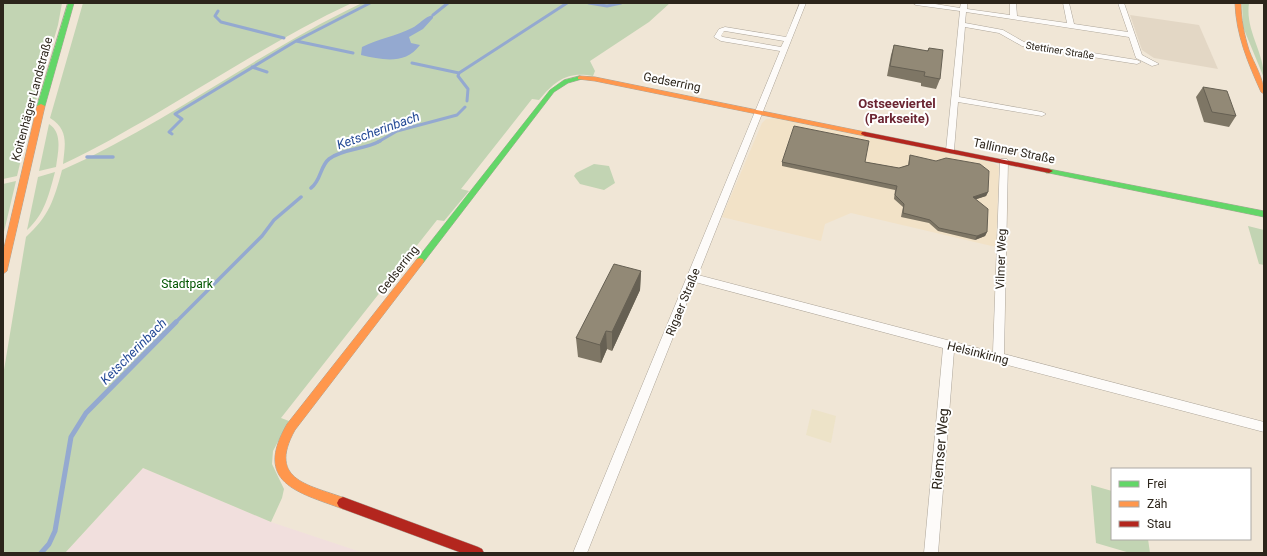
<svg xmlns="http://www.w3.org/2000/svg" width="1267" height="556" font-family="Roboto,sans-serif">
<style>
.built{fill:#f2e2c7}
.industrial{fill:#e3d7c5}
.education{fill:#f1dfdd}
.green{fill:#c2d4b3}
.sand{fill:#ede3c8}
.water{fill:#94a9d0}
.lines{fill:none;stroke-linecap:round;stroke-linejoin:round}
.stream-far2{stroke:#94a9d0;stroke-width:3}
.stream-far1{stroke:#94a9d0;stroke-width:3.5}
.stream{stroke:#94a9d0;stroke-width:5}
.street-casing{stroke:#ada599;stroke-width:1}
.fast-casing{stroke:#ada599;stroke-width:1}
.slow-casing{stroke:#ada599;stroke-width:1}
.jam-casing{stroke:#ada599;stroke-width:1}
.street{fill:#fdfbf9;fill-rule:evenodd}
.fast{fill:#63d668;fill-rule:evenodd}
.slow{fill:#ff974d;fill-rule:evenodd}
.jam{fill:#b3261e;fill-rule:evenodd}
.wall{fill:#7e7665}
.shaded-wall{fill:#666053}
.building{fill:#928976;stroke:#666053}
.labels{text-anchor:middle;stroke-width:4;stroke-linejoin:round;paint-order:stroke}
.far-street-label{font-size:10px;fill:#2c251b;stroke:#fff}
.street-label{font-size:12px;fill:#2c251b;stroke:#fff}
.park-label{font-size:12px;fill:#025601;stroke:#fff}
.far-district-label{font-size:13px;font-weight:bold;fill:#6b2532;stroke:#fff}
.water-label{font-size:13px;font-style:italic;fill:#244a96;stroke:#fff}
.near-street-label{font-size:14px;fill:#2c251b;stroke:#fff}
</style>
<rect width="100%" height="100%" fill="#f0e6d6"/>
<!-- built -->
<path class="built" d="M776,118L991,162L997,165L999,168L996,247L851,213L825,224L821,241L722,217L762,123L766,119Z"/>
<!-- industrial -->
<path class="industrial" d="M1130,15L1199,25L1218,69L1154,58L1142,50Z"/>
<!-- education -->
<path class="education" d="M143,468L271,522L364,553H65Z"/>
<!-- green -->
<path class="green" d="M3,3H62L58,25L32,114L17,176L3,179Z
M83,3H352C283,35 219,77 154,115C124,132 94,150 63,164C65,144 69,130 50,118Z
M362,3H670L649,22L590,61L595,71L593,76C567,71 555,81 539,100L532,99L461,189L469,191L444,221L437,220L281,418L289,421L273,451L272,464L284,489L282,498L271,522L143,468L65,553H3V376L26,237C49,216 54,200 62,170C166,124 258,52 362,3Z
M1242,3H1249C1245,31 1264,51 1264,78L1243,27Z
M49,124C63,133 58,152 56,167L39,171Z
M594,164L609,166L615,183L604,190L580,184L574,176L576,173Z
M55,172C49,194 45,214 27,230L38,177Z
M16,181L3,236V184Z
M1248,226L1264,230V265L1259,264Z
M1091,485L1112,491V539H1148L1150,553H1130L1096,543Z"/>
<!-- sand -->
<path class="sand" d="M812,409L836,416L831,443L806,435Z"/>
<!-- water -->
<path class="water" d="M433,15V18L423,29L409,37L411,43L420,45C405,65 383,60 361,55L362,47C378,39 396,36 412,28C420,24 424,17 433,15Z"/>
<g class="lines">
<!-- stream-far2 -->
<path class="stream-far2" d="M589,3L607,6L621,3
M218,11L215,16L221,22L284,38
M433,15L448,3
M296,41L353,53
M412,63L459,73
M252,67L267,72
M467,101L468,89L458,76L459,73L567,3
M172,134L169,132L182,119L175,114L296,41L370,3
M378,142L397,131L457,115L465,107"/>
<!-- stream-far1 -->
<path class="stream-far1" d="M87,157H113
M311,188C321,181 320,166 329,159C344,148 364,150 380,141
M175,323L262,236L274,220L301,197"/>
<!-- stream -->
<path class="stream" d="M41,553L49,544L55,531L71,437L86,413L176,322"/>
<defs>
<path id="street" d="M800,3H806L698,275L993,352L1000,161L1001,159H1007L1008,161L1004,354L1264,422V432L954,351L938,553H924L943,348L695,282L587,553H573L780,51L721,41L714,37L719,29L725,27L786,37ZM724,31H725L784,41L781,47L723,37L721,36Z
M913,3H929L960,8L961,3H967V9L1010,15V3H1016L1017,16L1067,23L1063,3H1069L1074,24L1128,32L1118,3H1124L1142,55L1159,64L1152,66L1136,58L1129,37L966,12L965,23L1003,30L1024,42L1137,60L1141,62L1137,64L1022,46L999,33L965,27L959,97L1042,112L1046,114L1042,116L958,102L954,150L950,153L946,150L960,11L916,5Z"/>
<path id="fast" d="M68,3H74L45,106L43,107H39L37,106Z
M580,76L582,77V79L568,83L554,92L423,263H417L416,261L417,259L550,90L564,80Z
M1046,169H1049L1264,211V217L1049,173H1046L1045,171Z"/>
<path id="slow" d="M1235,3H1241C1241,19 1244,34 1249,50C1254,64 1264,78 1264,94L1261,92C1248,63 1236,35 1235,3Z
M580,76L595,77L865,132L869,134L865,136L595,81L578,79V77Z
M41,104L45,106L7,271L3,274V252L37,106Z
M420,258L423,259L424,261L423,263L295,430C266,482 312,485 347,499L349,503L347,507L343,509C297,492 253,483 287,424L417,259Z"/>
<path id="jam" d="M862,132H865L1049,169L1053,171L1049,173L865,136L861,134Z
M343,497L478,547L482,549L484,553H462L343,509L339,507L337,503L339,499Z"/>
</defs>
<!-- street casing -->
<use href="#street" class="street-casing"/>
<!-- fast casing -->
<use href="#fast" class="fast-casing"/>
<!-- slow casing -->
<use href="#slow" class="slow-casing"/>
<!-- jam casing -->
<use href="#jam" class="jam-casing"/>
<!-- street -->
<use href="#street" class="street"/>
<!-- fast -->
<use href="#fast" class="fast"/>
<!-- slow -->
<use href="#slow" class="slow"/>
<!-- jam -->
<use href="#jam" class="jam"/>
</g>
<!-- wall -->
<path class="wall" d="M894,45L927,51L929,48L940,79L936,89L921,86V83L887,76L891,55Z
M1203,87L1236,116L1229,127L1204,122L1196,97Z
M910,155L988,192L986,196L976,199L987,232L985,236L975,240L938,231L929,223L901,217L903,207L894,199L895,190L782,166V162H865L899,168L908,165L909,159Z
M641,271L640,290L612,351L607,349L601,363L578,357L576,338Z"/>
<!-- shaded-wall -->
<path class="shaded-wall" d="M988,192L986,196L971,201L973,197Z
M987,232L985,236L975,240L977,236Z
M641,271L640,290L612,351V332Z
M606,331L607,349L601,363L600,345Z"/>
<!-- building -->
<path class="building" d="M894,45L928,51L929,48L943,50L940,79L924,76L925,72L890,66Z
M1203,87L1227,91L1236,116L1212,112Z
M794,126L869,141L865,162L899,168L909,165L910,155L936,161L946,158L980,164L989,171L988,192L973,197L988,209L987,232L977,236L939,228L930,220L903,213L904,204L895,195L897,186L782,162Z
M614,264L641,271L612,332L606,331L600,345L576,338Z"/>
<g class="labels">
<!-- far-street labels -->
<g class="far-street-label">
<text transform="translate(1060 50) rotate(9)" y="4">Stettiner Straße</text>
</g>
<!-- street labels -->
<g class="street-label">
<text transform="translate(672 82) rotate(11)" y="4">Gedserring</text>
<text transform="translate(32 99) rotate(-75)" y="4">Koitenhäger Landstraße</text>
<text transform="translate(1014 151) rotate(12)" y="4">Tallinner Straße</text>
<text transform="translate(1001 259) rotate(-88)" y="4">Vilmer Weg</text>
<text transform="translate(398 270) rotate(-52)" y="4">Gedserring</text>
<text transform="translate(683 302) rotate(-68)" y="4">Rigaer Straße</text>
<text transform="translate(978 353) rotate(14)" y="4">Helsinkiring</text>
</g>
<!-- park labels -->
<g class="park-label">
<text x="187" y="288">Stadtpark</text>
</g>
<!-- far-district labels -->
<g class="far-district-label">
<text x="897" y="108">Ostseeviertel<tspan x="897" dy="15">(Parkseite)</tspan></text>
</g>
<!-- water labels -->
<g class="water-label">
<text transform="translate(378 130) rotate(-20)" y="5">Ketscherinbach</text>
<text transform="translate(133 351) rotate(-45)" y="5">Ketscherinbach</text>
</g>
<!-- near-street labels -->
<g class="near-street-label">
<text transform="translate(940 449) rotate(-85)" y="5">Riemser Weg</text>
</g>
</g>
<!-- border -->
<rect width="1267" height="556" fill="none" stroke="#2c251b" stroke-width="8"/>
<!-- legend -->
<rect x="1111" y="468" width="140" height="72" fill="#ffffff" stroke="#aba8a4"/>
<rect x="1119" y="481" width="20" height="6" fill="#63d668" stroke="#aba8a4"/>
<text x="1147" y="488" font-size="12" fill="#2c251b">Frei</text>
<rect x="1119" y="501" width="20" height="6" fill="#ff974d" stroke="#aba8a4"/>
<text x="1147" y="508" font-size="12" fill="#2c251b">Zäh</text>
<rect x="1119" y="521" width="20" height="6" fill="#b3261e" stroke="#aba8a4"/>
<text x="1147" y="528" font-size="12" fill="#2c251b">Stau</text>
</svg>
